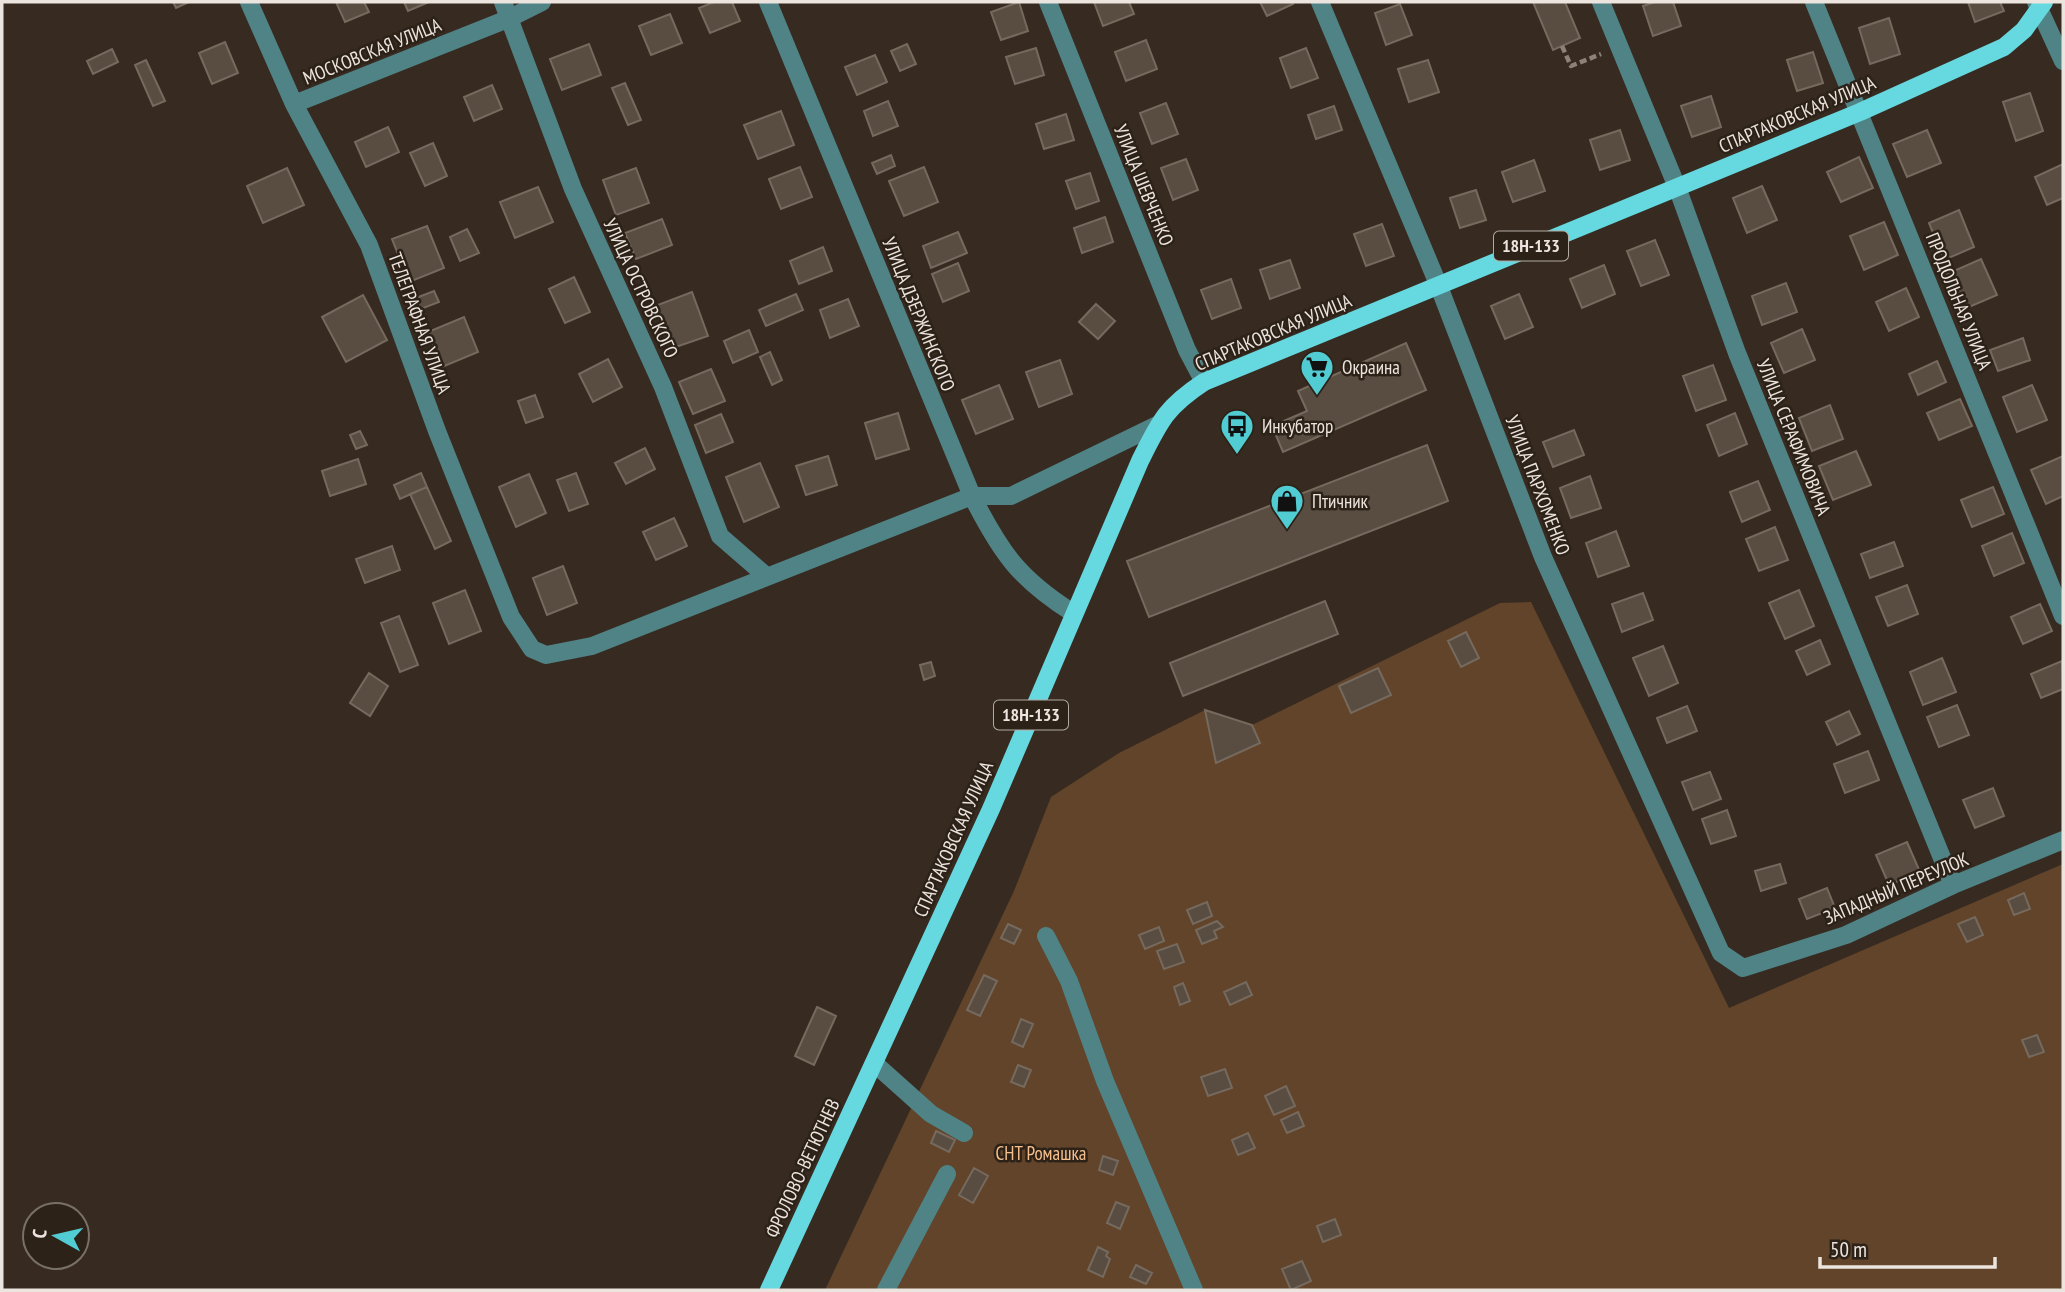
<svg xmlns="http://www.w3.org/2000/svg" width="2065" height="1292" font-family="'PT Sans Narrow',sans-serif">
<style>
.green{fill:#61442a}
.building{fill:#594d42;stroke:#76695d;stroke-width:2}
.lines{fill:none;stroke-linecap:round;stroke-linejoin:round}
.path{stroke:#8c8279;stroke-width:4.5;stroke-dasharray:7 3.5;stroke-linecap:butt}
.minor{stroke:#508386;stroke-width:18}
.major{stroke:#66d8df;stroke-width:18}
.labels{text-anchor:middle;stroke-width:5;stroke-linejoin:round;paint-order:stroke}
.shield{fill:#2d2218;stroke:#b3aaa3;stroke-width:2}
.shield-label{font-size:18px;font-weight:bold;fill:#ece4de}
.street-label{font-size:19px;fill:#ece4de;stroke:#2d2218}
.poi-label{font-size:19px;fill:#ece4de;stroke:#2d2218;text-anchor:start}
.park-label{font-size:19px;fill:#f7bf8c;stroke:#2d2218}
</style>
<rect width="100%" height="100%" fill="#372b21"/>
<!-- green -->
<path class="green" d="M1531,602L1729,1008L2063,864V1290H825L1014,891L1051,797L1119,753L1205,710L1252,725L1500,603Z"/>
<!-- building -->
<path class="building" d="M173,2H189L176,8Z
M336,2H364L369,12L345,22Z
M404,2H429L408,11Z
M714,2H732L740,21L710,33L699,8Z
M1019,2L1028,31L1001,40L991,12Z
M1094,2H1129L1134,14L1103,26Z
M1260,2H1292L1293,4L1267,16Z
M1533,2H1565L1580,38L1553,50Z
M1655,2H1673L1681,26L1653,36L1643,6Z
M1968,2H2000L2004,11L1975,22Z
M1400,4L1412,35L1386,45L1375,13Z
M670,14L682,43L651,55L639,26Z
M1889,18L1900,54L1870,64L1859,28Z
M1146,40L1157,69L1126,81L1115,52Z
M225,42L238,73L212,84L199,53Z
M589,44L601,75L562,90L550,59Z
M907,44L916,64L900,71L891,51Z
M1036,48L1044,75L1015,84L1006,57Z
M1306,48L1318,78L1291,88L1280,58Z
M112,49L118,62L93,74L87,61Z
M1813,52L1823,83L1797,91L1787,60Z
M875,55L887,82L857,95L845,67Z
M146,60L165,101L153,106L135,65Z
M1428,60L1439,92L1409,102L1398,69Z
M625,83L641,120L628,125L612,88Z
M492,85L502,109L474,121L464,97Z
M2030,93L2043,131L2016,141L2003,102Z
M1711,96L1721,127L1692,137L1681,106Z
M888,101L898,126L873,136L864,111Z
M1166,103L1178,134L1152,144L1140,113Z
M1334,106L1342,130L1316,139L1308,115Z
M781,111L794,145L758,159L744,125Z
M1066,114L1074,140L1044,149L1036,124Z
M388,127L399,152L366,167L355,142Z
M1620,130L1630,160L1600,170L1590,140Z
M1927,130L1941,163L1907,177L1893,144Z
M433,143L447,176L425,186L410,153Z
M891,155L895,166L877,174L872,163Z
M1859,157L1873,188L1841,202L1827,172Z
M1186,159L1198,190L1173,200L1161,168Z
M1534,160L1545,191L1513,202L1502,172Z
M2063,164V198L2047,205L2035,177Z
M800,167L812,197L781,209L769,179Z
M924,167L938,202L904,216L889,181Z
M287,168L304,205L263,223L247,186Z
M636,168L649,203L616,215L603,180Z
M1090,173L1099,201L1076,209L1066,181Z
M1762,186L1777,220L1747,233L1733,198Z
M538,187L553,222L515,238L500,202Z
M1476,190L1486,220L1460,228L1450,198Z
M1959,210L1974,247L1944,260L1929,223Z
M1105,217L1113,242L1082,253L1074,228Z
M662,219L672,245L636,259L625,233Z
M1884,222L1898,255L1864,270L1850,236Z
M1382,224L1394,256L1366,266L1354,234Z
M427,226L444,268L409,282L392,239Z
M467,229L479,253L460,261L450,237Z
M958,232L967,253L931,268L923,246Z
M1655,240L1669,275L1641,286L1627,251Z
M823,247L832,271L799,284L790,261Z
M1981,259L1997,295L1962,310L1947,274Z
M1290,260L1300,288L1270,299L1260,270Z
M958,263L969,291L943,302L932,274Z
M1604,265L1615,294L1582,308L1570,279Z
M574,277L590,312L565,323L549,289Z
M1231,279L1241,308L1212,319L1201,290Z
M1786,283L1797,312L1762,325L1752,296Z
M1906,288L1919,317L1889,331L1876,302Z
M434,291L439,302L418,310L413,299Z
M692,292L708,336L670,349L655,306Z
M796,294L803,310L766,326L759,310Z
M1519,294L1533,327L1505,339L1491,306Z
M363,295L387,340L346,362L322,317Z
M848,299L859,326L830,338L820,310Z
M1096,304L1115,321L1098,339L1079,322Z
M464,317L478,352L442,367L428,332Z
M1802,329L1815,360L1784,373L1771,343Z
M749,330L758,352L733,363L724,341Z
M2023,338L2030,360L1998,371L1990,350Z
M1406,343L1426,390L1283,452L1272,426L1307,411L1298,391Z
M770,352L782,380L772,385L760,357Z
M608,359L622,387L593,402L579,374Z
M1060,360L1072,394L1039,407L1026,372Z
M1937,361L1946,382L1918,395L1909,374Z
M1713,365L1726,400L1696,411L1683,376Z
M711,369L725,401L693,414L679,382Z
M999,385L1013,419L976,434L962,400Z
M2032,385L2047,420L2017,432L2003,397Z
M535,395L543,417L526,423L518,401Z
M1960,399L1972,426L1939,440L1927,413Z
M1830,405L1843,439L1812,451L1799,418Z
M898,413L909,449L876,459L865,423Z
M1735,413L1747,444L1719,456L1707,425Z
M721,414L733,442L706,453L695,425Z
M1574,430L1584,455L1553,467L1543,442Z
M360,431L367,445L356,449L350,435Z
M1427,445L1448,501L1149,617L1127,561Z
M645,448L655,469L626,484L615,463Z
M1856,451L1871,485L1833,500L1819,466Z
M828,456L837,485L806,495L796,466Z
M2063,456V496L2046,504L2031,470Z
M358,459L366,484L330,496L322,471Z
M760,463L779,507L744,522L726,477Z
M421,473L427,487L400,499L394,485Z
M576,473L588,504L569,511L557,480Z
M529,474L546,513L516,527L499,487Z
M1590,476L1601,508L1571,518L1560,488Z
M1758,481L1770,510L1742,522L1730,492Z
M427,487L451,541L435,549L410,494Z
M1993,487L2004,514L1972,527L1961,500Z
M674,518L687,546L656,560L643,532Z
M1775,527L1788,560L1759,571L1746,539Z
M1616,531L1629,566L1598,577L1586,543Z
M2012,533L2024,563L1994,576L1982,546Z
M1894,542L1903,566L1870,578L1861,554Z
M392,546L400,570L365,583L356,559Z
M563,566L577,603L547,615L533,578Z
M1907,585L1918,614L1888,626L1876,597Z
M465,590L481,631L449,644L433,603Z
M1799,590L1814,626L1785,639L1769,603Z
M1643,593L1653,620L1622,632L1612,604Z
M1325,601L1338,634L1183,696L1170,663Z
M2040,604L2052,631L2023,644L2011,617Z
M399,616L418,665L400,672L381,623Z
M1466,632L1479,658L1461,667L1448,641Z
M1820,640L1830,664L1807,675L1796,651Z
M1663,646L1678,683L1649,696L1633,658Z
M1942,658L1956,692L1923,705L1910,672Z
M2062,661L2063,689L2041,698L2031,674Z
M931,662L935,676L924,680L920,665Z
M1378,668L1391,695L1351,713L1339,686Z
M369,673L388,686L370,716L350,703Z
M1957,705L1969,735L1939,747L1927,717Z
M1687,706L1697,731L1667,743L1657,718Z
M1205,710L1252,725L1260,743L1216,763Z
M1849,711L1860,734L1837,745L1826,722Z
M1868,751L1879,780L1845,793L1834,764Z
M1710,772L1721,799L1693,810L1682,782Z
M1993,788L2004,816L1975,828L1963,800Z
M1727,810L1736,836L1711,844L1702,819Z
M1907,842L1920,872L1889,885L1876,855Z
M1780,864L1786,883L1761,891L1755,871Z
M1827,888L1835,908L1807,919L1799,899Z
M2024,893L2030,909L2014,915L2008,900Z
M1207,902L1212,916L1193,924L1187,910Z
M1975,917L1983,935L1967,942L1958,924Z
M1217,921L1223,927L1214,931L1217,938L1202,944L1196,930Z
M1008,924L1021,930L1014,944L1001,938Z
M1159,927L1164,941L1145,949L1139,935Z
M1177,944L1184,962L1164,969L1157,951Z
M984,975L997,981L980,1016L967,1010Z
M1246,982L1252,995L1230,1005L1224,992Z
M1183,983L1190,1001L1180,1005L1174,987Z
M817,1007L836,1016L814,1065L795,1056Z
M1021,1019L1033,1024L1023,1047L1012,1042Z
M2037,1035L2044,1052L2029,1057L2022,1040Z
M1018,1065L1031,1070L1024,1087L1011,1082Z
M1225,1069L1232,1088L1208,1096L1201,1077Z
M1286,1086L1295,1106L1274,1115L1265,1096Z
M1298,1112L1304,1126L1287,1133L1281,1120Z
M936,1131L955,1140L949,1152L931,1143Z
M1248,1133L1255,1148L1238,1155L1232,1140Z
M1103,1156L1118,1161L1113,1175L1099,1170Z
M974,1168L988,1176L973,1203L959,1195Z
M1116,1202L1129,1207L1120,1229L1107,1223Z
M1335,1219L1341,1235L1323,1242L1317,1226Z
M1098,1247L1108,1252L1106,1256L1110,1259L1103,1277L1088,1270Z
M1302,1261L1311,1281L1291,1290L1282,1269Z
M1136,1265L1152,1273L1146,1284L1130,1277Z"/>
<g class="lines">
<!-- path -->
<path class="path" d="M1562,46L1571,66L1601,54"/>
<!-- minor -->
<path class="minor" d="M249,2L294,104L369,245L437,431L511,617L532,649L546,655L592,646L972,496H1011L1159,424
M503,2L573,189L663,387L720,536L765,575
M768,2L972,496C1001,553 1019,579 1073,613
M1048,2L1187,350L1204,382
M1320,2L1438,284L1543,557L1721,953L1743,968L1846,935L1953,885L2063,840
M1601,2L1677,187L1737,353L1953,885
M1814,2L2063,616
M2036,2L2063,61
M294,104L510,18L542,2
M1046,936L1069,981L1105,1081L1194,1290
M874,1063L931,1114L964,1133
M886,1290L947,1174"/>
<!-- major -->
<path class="major" d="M769,1290L991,809L1140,461C1160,421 1166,407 1204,382L1860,112L2004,47L2024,30L2044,2"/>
</g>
<!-- icons -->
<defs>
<symbol id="supermarket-pin" viewBox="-11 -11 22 30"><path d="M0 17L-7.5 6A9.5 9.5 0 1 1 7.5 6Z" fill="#51ccd3" stroke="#2d2218"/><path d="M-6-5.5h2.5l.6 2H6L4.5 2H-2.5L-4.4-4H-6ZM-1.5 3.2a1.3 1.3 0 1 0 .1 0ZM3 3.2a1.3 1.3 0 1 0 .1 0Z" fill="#111"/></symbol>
<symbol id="bus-pin" viewBox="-11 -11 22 30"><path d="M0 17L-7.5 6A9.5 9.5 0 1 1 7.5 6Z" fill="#51ccd3" stroke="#2d2218"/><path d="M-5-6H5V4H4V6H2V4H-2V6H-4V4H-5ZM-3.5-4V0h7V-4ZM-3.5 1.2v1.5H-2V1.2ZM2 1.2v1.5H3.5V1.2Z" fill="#111"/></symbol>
<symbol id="shop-pin" viewBox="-11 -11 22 30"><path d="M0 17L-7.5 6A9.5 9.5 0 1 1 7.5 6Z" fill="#51ccd3" stroke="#2d2218"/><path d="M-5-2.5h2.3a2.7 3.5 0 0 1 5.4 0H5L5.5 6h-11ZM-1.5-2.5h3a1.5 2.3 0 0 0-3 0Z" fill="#111"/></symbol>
</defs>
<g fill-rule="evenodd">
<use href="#supermarket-pin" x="1298" y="348" width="38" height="52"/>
<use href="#bus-pin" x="1218" y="407" width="38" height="52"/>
<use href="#shop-pin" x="1268" y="482" width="38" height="52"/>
</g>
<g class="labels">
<!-- shield labels -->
<g class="shield">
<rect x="1494" y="231.5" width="74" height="29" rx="5"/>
<rect x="994" y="700.5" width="74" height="29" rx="5"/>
</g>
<g class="shield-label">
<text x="1531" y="252">18Н-133</text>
<text x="1031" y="721">18Н-133</text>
</g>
<!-- street labels -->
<g class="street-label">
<text transform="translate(372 51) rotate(-22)" y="7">МОСКОВСКАЯ УЛИЦА</text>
<text transform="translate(1797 114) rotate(-23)" y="7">СПАРТАКОВСКАЯ УЛИЦА</text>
<text transform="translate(1144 185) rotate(68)" y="7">УЛИЦА ШЕВЧЕНКО</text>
<text transform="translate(641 288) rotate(65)" y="7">УЛИЦА ОСТРОВСКОГО</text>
<text transform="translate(1959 301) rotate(68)" y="7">ПРОДОЛЬНАЯ УЛИЦА</text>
<text transform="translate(919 314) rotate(68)" y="7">УЛИЦА ДЗЕРЖИНСКОГО</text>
<text transform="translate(420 323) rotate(70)" y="7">ТЕЛЕГРАФНАЯ УЛИЦА</text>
<text transform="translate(1273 332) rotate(-23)" y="7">СПАРТАКОВСКАЯ УЛИЦА</text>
<text transform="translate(1794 437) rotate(68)" y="7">УЛИЦА СЕРАФИМОВИЧА</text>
<text transform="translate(1538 485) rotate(69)" y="7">УЛИЦА ПАРХОМЕНКО</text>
<text transform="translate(953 839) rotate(-66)" y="7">СПАРТАКОВСКАЯ УЛИЦА</text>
<text transform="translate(1896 888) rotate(-23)" y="7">ЗАПАДНЫЙ ПЕРЕУЛОК</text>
<text transform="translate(802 1168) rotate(-65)" y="7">ФРОЛОВО-ВЕТЮТНЕВ</text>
</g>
<!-- poi labels -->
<g class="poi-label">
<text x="1342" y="374">Окраина</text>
<text x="1262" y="433">Инкубатор</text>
<text x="1312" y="508">Птичник</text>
</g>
<!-- park labels -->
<g class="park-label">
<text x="1041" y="1160">СНТ Ромашка</text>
</g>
</g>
<!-- border -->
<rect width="2065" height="1292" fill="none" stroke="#ece4de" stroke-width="7"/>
<!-- north arrow -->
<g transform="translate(56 1236) rotate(278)"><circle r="33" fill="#2d2218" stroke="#797067" stroke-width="2"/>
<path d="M0-5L12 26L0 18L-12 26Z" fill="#51ccd3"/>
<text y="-10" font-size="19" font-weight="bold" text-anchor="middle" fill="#ece4de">С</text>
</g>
<!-- scale -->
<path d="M1820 1257v10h175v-10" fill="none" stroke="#ece4de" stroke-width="3.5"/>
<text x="1830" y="1257" font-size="21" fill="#ece4de" stroke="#2d2218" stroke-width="5" paint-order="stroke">50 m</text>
</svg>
